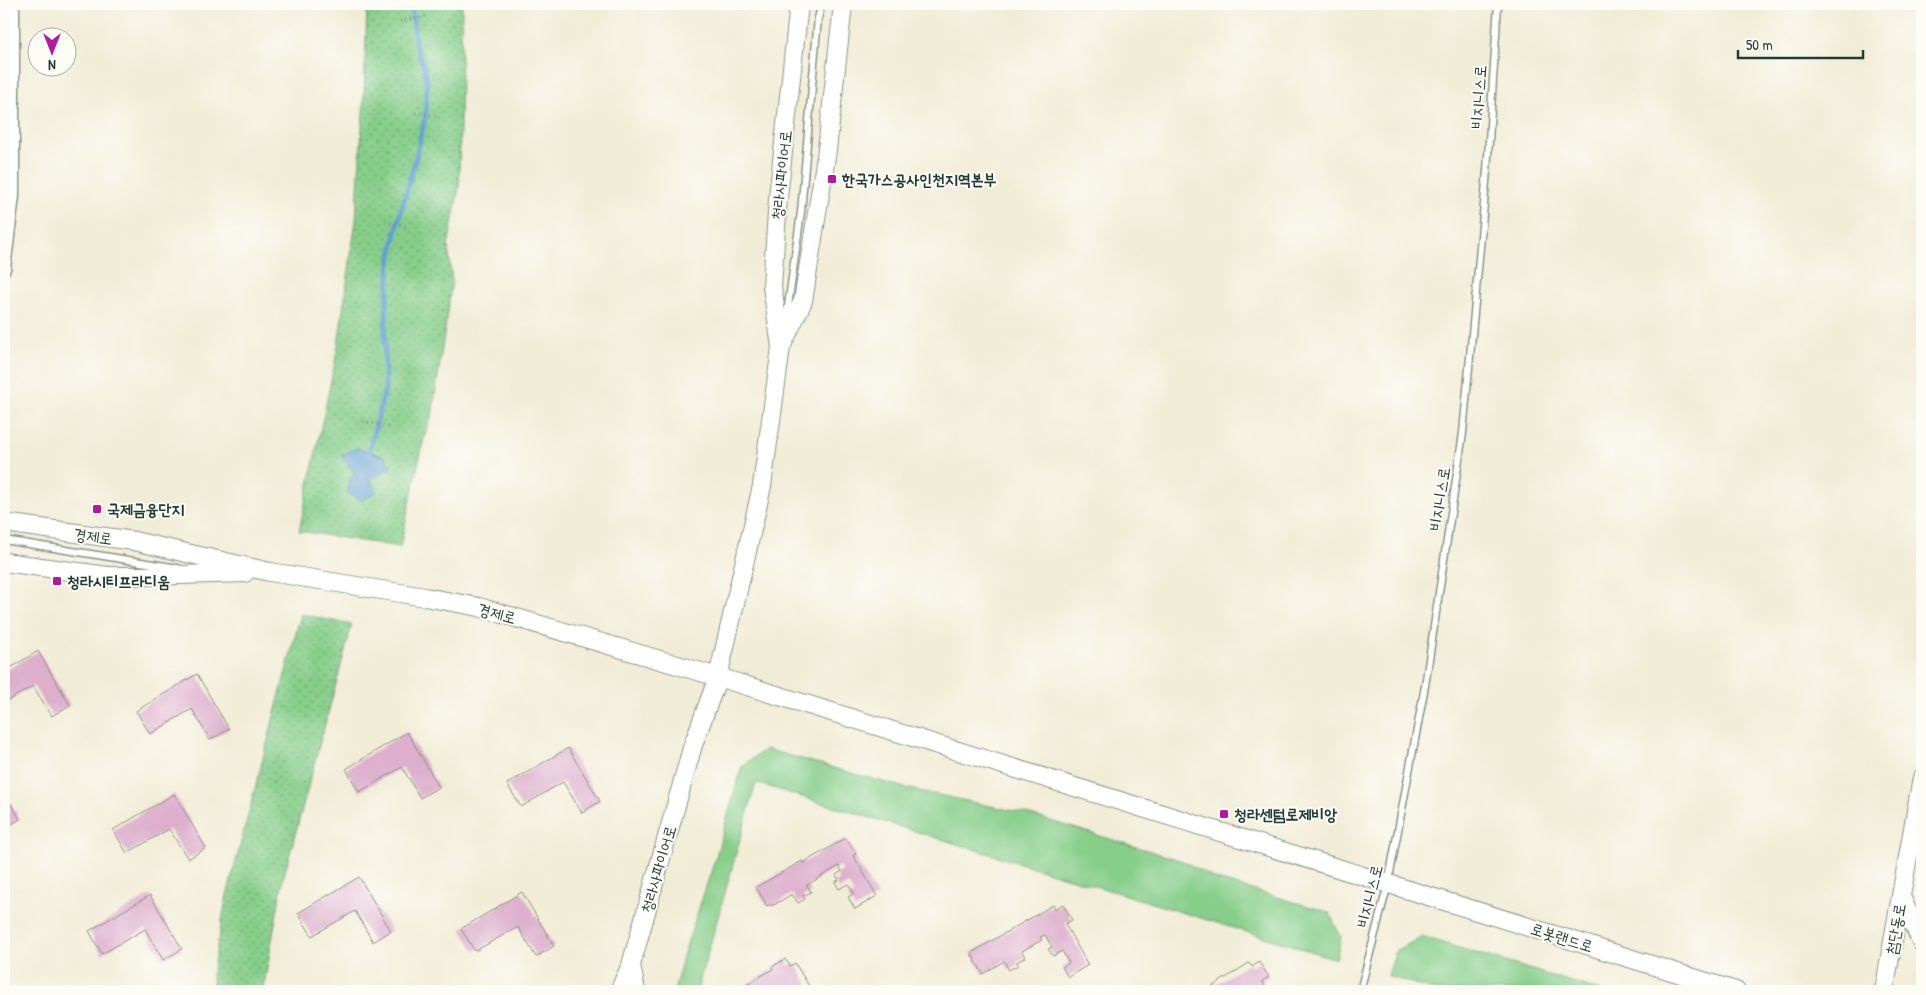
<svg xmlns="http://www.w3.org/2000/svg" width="1926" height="995" font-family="'Patrick Hand','Poor Story',sans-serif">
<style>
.green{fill:#86ce8a;stroke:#52865f}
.park{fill:url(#park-dots);stroke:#52865f}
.water{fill:#629fd3;stroke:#406e84}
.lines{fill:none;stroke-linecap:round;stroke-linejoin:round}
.stream{stroke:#629fd3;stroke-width:5}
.building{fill:#ddafcd}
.service-casing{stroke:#889484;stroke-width:9}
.minor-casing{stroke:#889484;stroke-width:15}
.secondary-casing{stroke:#889484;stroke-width:20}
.path{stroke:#889484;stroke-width:3;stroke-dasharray:1 4;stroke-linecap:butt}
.service{stroke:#fff;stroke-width:6}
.minor{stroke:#fff;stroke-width:12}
.secondary{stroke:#fff;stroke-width:18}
.poi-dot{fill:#b5179e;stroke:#fdfcf7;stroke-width:2}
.labels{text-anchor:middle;stroke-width:4;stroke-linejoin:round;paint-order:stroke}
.street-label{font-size:16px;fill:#1f3d34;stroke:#fdfcf7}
.poi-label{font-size:16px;font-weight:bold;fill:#1f3d34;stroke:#fdfcf7;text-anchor:start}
</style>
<defs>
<pattern id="park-dots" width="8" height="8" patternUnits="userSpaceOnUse" patternTransform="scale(1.25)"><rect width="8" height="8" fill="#86ce8a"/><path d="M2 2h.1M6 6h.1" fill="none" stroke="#6da872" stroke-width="1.8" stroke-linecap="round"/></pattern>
</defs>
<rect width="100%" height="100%" fill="#fdfcf7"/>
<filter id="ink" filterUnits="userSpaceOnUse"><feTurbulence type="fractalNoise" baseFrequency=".02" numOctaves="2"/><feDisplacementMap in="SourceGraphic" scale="10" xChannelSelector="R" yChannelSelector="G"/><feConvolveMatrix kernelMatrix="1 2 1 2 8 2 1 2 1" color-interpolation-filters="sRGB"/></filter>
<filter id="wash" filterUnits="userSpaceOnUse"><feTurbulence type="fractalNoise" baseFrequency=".0096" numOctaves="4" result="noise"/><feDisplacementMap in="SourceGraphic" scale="20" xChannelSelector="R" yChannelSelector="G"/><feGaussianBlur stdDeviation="1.12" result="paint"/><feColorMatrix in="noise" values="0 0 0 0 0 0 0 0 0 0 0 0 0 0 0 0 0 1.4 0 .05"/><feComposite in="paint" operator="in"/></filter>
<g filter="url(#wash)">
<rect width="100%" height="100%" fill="#f1ecd5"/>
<!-- green -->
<path class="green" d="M766,749L905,788L1024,813L1183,861L1217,880L1329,912L1341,937L1336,959L756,783L697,991H674L684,953L714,863L742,766Z
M1423,937L1602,991H1437L1388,976L1396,950Z"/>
<!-- park -->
<path class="park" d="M367,4H462L459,187L448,246L452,281L432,416L424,438L400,547L299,531L337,352L356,220L364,96Z
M301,614L352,625L283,879L263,991H213L212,974L226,899Z"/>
<!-- water -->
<path class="water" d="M356,448L384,456L392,466L370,480L377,492L362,500L348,494L349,481L355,473L341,456Z"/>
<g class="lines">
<!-- stream -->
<path class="stream" d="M369,452L385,389V332L390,261L398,222L415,161L426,113L427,83L423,64L416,47L411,4"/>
</g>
<g id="blocks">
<!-- building -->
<path class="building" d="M38,651L70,705L52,716L33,686L4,703V672Z
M197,674L229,729L210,740L192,709L150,734L136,711Z
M407,732L439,787L420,798L402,767L359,792L346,769Z
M568,748L600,801L582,813L563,782L521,807L507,784Z
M4,792L20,819L4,829Z
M174,794L206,848L188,859L169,829L127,853L113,830Z
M846,838L856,854L853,855L877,896L855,909L848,897L854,893L848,884L839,889L835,882L839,880L836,875L842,871L839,866L807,885L811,892L803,896L805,899L798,903L792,894L772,906L771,904L767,906L756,887L802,861L803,863Z
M359,877L391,931L373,942L355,911L312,936L298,913Z
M522,892L554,946L536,957L518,927L475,951L461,929Z
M150,895L182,949L163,960L145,929L102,954L89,931Z
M1063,904L1072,920L1065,924L1088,965L1068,977L1062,967L1069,963L1062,951L1053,956L1048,949L1052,947L1045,935L1040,937L1042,940L1022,951L1025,957L1017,962L1018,965L1009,970L1004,961L983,974L971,953L1053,905L1055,909Z
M785,959L790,966L795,963L812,991H782L779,987L771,991H736L773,969L772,967Z
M1259,962L1269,977L1262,981L1268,991H1205L1249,963L1252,967Z"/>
</g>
</g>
<g filter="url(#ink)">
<use href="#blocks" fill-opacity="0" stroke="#889484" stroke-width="1"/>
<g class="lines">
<defs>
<path id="service" d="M786,321L801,212L818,18L822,4
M4,540L178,568
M1360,991L1388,884L1425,686L1463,433L1487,171L1498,4"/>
<path id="minor" d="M4,269L13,196V4"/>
<path id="secondary" d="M781,347L772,286L778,198L799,4
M4,523L134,541L270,572L425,597L479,607L718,677L1736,991
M4,562L108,576H148L245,573
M1901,897L1922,943
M631,965L636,991
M619,991L631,965L693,745L718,677L762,486L781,347L803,301L827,150L843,4
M1884,991L1922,778"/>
</defs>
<!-- service casing -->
<use href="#service" class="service-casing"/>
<!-- minor casing -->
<use href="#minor" class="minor-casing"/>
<!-- secondary casing -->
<use href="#secondary" class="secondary-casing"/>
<!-- path -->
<path class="path" d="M400,21L429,16
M415,113L437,116
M385,222L408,227
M363,421L389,427"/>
<!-- service -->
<use href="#service" class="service"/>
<!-- minor -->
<use href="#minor" class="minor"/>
<!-- secondary -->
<use href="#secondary" class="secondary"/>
</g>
</g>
<!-- markers -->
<g class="poi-dot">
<rect x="827" y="174" width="10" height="10" rx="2.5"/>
<rect x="92" y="504" width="10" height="10" rx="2.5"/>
<rect x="52" y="576" width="10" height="10" rx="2.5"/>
<rect x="1219" y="809" width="10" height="10" rx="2.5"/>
</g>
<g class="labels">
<!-- street labels -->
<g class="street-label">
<text transform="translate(1478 97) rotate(-86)" y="6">비지니스로</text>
<text transform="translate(781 175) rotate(-84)" y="6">청라사파이어로</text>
<text transform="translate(1439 499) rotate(-81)" y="6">비지니스로</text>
<text transform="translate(93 536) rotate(8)" y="6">경제로</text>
<text transform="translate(497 613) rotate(15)" y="6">경제로</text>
<text transform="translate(658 869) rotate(-74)" y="6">청라사파이어로</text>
<text transform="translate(1369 896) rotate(-76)" y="6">비지니스로</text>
<text transform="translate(1895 929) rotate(-80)" y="6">첨단동로</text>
<text transform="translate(1562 937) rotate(17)" y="6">로봇랜드로</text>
</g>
<!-- poi labels -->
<g class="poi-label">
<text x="842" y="185">한국가스공사인천지역본부</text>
<text x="107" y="515">국제금융단지</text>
<text x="67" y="587">청라시티프라디움</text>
<text x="1234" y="820">청라센텀로제비앙</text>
</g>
</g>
<!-- margin -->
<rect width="1926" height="995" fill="none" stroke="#fdfcf7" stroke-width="20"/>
<!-- north arrow -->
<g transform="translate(52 52) rotate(180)"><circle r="24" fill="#fdfcf7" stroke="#a4b0a9"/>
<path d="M0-4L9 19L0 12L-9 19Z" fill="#b5179e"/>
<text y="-8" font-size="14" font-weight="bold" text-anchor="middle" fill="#1f3d34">N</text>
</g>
<!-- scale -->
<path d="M1738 50v8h125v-8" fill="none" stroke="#1f3d34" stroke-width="2.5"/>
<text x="1746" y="50" font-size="15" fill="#1f3d34" stroke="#fdfcf7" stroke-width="4" paint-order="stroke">50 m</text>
</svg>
